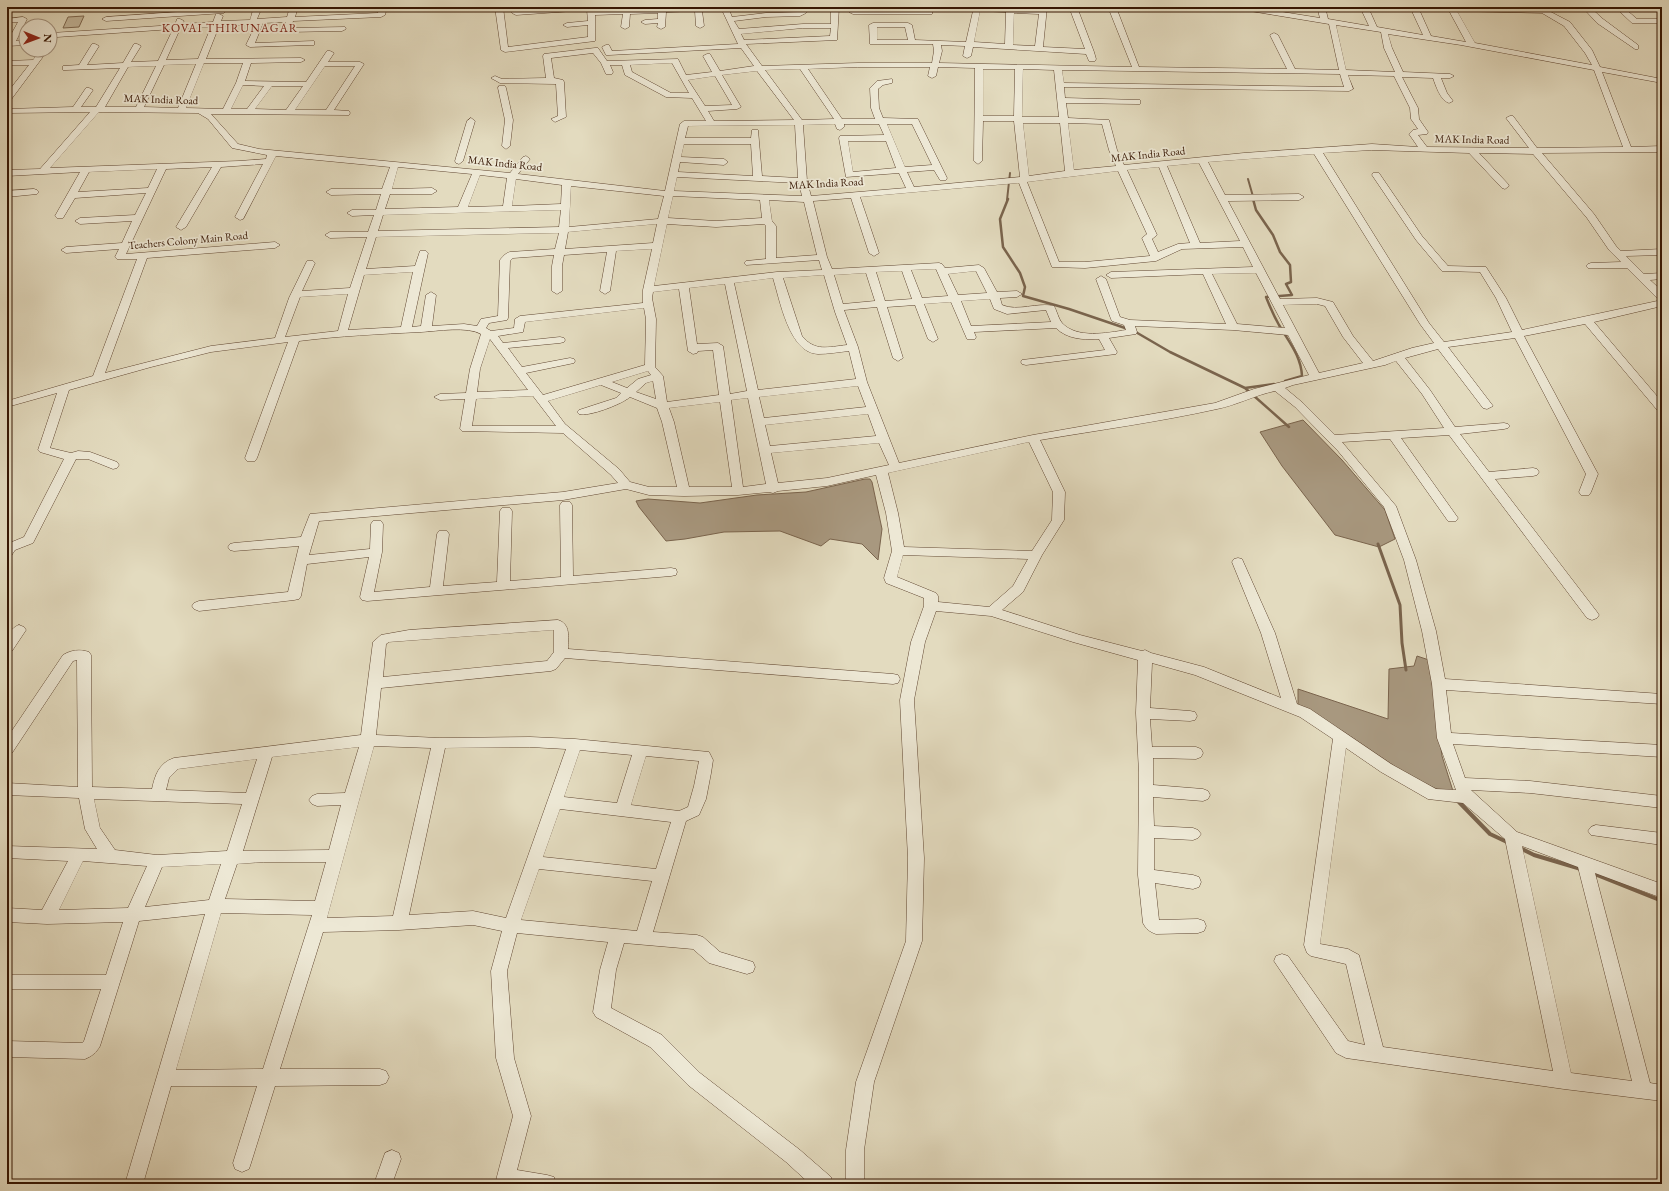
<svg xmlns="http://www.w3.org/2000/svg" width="1669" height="1191" font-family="'EB Garamond',serif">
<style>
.green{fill:#c6ba9f;stroke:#7e6851}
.water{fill:#a8987f;stroke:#7a644d}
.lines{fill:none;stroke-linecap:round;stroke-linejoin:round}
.stream-far3{stroke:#7a644d;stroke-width:2}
.stream-far2{stroke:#7a644d;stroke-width:2.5}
.stream-far1{stroke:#7a644d;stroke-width:3}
.stream{stroke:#7a644d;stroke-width:4}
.minor-casing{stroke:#614732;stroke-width:1}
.minor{fill:#ede8d5;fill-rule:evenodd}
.labels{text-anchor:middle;stroke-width:3.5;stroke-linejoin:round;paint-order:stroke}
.far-street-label{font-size:11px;fill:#361603;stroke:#ede8d5}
.far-neighbourhood-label{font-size:12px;letter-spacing:1px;fill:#7a1f14;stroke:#ede8d5}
</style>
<rect width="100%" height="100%" fill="#e3dbbf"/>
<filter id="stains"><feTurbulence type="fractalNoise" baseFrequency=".005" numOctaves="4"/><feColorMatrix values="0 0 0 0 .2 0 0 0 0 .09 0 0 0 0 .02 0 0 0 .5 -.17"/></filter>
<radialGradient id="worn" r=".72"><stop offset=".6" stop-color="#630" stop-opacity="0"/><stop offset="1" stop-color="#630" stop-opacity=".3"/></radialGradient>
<!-- green -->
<path class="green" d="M84,16L79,27L63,28L68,17Z"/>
<!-- water -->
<path class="water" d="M1303,420L1342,460L1385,510L1395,539L1379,547L1335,535L1282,466L1260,432Z
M865,479H870L872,482L882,529L878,560L862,544L830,539L821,546L780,531L724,532L685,539L666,541L639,507L636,501L648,499L700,503L757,495L806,492Z
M1417,656L1429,660L1442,756L1453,791L1443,792L1409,776L1344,732L1298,705V689L1388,719L1389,669L1414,666Z"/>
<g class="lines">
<!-- stream-far3 -->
<path class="stream-far3" d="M1248,179L1254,200
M1007,200L1010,173"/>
<!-- stream-far2 -->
<path class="stream-far2" d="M1008,199L1000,219L1003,247L1020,273L1025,287L1023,296L1069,309L1128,329
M1253,199L1256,210L1273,235L1280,252L1290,265L1291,282L1286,284L1292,295L1266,297C1270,307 1274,316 1279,325C1289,342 1301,356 1302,376L1285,381
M1134,331L1170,352L1245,388L1289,427
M1245,388L1274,384"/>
<!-- stream-far1 -->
<path class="stream-far1" d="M1378,544L1400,605L1402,643L1406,670"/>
<!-- stream -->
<path class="stream" d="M1457,800L1490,834L1507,842
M1520,848L1534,855L1581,869
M1592,873L1662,901"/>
<defs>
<path id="minor" d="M254,7H262L257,19L287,17L290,7H298L295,17L378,13L379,7H387L385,15L381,17L293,21L291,28L345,27L346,29L342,31L287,32L283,30L286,22L263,23L255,43L314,41V45H311L250,47L246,45L256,24L219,26L206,59L301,58L305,60L301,62L251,63L245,81L306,82L327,51H330L334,53L328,62H360L364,64L334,110L349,111L350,113L349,115L211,114L238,144L259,149L510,173L523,157L526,156L530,159L518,174L665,191L680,124L684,121H706L692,98L666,97L625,75L622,65H610L613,72L612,74H606L601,63L593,53L551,58L554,78L563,80L564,82L566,117L555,122L551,119L558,116L556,84L500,83L491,78L495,76L502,79L546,78L543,56L544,54L595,48H598L607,61L678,59L686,75L712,72L703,56L707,54H710L720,71L754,66L741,48L609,55H606L602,47L606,45H609L612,51L738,44L722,10L702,11L704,26L700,28L696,26L695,11L666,12L665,27L661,29L657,27L658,23L645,24L641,22L645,20L658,19V13L630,14L629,27L625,29L621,27L623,14L595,15V41L505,52L501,50L495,7H503L508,47L588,37V25L567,27L563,25L567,23L588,21L587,10L516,15L512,13V7H520V11L595,7V11L728,7L732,17L766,13L798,12V7H806V13L800,16L766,17L734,21L739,29L803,24H831V7H839L837,40L746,44L762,66L858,63H932L934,51L933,44H870L869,25L873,23H908L912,25L915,40L966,42L973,11L937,9L933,7H983L1039,10V7H1047L1043,47L1085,49L1069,7H1077L1094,52L1096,59L1095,61H1089L1086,54L973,47L971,56L967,58L963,56L965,46L941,45L942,51L939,63L1132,67L1108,7H1116L1139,67L1287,69L1270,35L1274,33L1278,35L1295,69L1339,70L1329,24L1238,9L1234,7H1251L1320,18L1317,7H1325L1328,19L1369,26L1360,7H1368L1377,27L1423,35L1410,7H1418L1431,36L1466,42L1447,7L1534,9L1532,7H1623L1637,19H1662L1661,23H1632L1617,9L1593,10L1603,19L1638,45V49H1635L1597,23L1585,10L1549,11L1570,22L1592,50L1600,67L1662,79V83L1602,72L1631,147L1662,146V152L1542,153L1594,214L1616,246L1621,251L1662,249V255L1626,256L1644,274L1662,273V279L1650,280L1662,291V306L1594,322L1662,402V412L1658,411L1585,324L1524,336L1598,474L1591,492L1589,495H1581L1579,492L1586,474L1515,338L1448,347L1493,406L1487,409L1483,408L1438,349L1405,358L1430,390L1455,427L1504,423L1508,424L1510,426L1508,428L1504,429L1460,434L1489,472L1533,468L1537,469L1539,472L1537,475L1533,476L1495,479L1597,612L1599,615L1597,618L1592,620L1587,618L1449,435L1401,438L1458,518L1456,521H1448L1390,439L1342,442L1396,506L1416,560L1436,631L1445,679L1662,694V704L1446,690L1451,733L1662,745V757L1453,744L1465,778L1530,781L1662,796V808L1530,793L1471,790L1517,832L1662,884V898L1595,873L1650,1083L1662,1085V1101L1564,1089L1346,1058L1336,1053L1274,961L1276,956L1282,954L1288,956L1348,1041L1365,1045L1346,964L1311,956L1307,953L1304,945L1333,739L1300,717L1195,675L1152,663L1150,708L1190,711L1195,712L1197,716L1195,720L1190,721L1150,719L1152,747H1196L1201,749L1203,753L1201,757L1196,759L1153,758V785L1203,789L1208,791L1210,795L1208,799L1203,801L1153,797L1154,826L1193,828L1198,830L1201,834L1198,838L1193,840L1154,838V870L1193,875L1199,877L1201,882L1199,887L1193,889L1155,883L1159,920L1198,919L1204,921L1206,926L1204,931L1198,933L1156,934C1150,932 1146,929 1143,923L1138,875L1139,773L1136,713L1138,660L1073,642L991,616L936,611L925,642L914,700L924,858L922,941L874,1082L864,1150V1184H846V1150L856,1082L906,941L908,858L900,700L911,642L924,606V598L886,583L884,578L892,551L886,513L876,475L827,486L778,491L773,493L769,492L738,495L684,496L649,495L626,489L563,500L319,521L309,555L370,549L371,524L373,521H381L383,524L382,552L374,592L430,587L437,534L439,531H447L449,534L443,586L497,582L500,511L502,508H510L512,511L510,581L561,577L560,505L562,502H570L572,505L573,576L671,568L676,569L677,572L676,575L671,576L367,601L362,600L360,597L369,557L307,564L301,596L299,599L294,600L199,611L194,609L192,606L194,603L199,601L288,592L299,546L234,551L230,550L228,547L230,544L234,543L301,537L310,514L563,492L618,483L611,475L563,433L462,431L460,429L465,399L440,400L434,397L440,394L466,393L470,369L481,334C467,326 438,331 421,332C380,334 339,336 299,341L257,458L255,461H247L245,458L288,342L211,352L151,367L69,390L50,448L71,453L78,451L90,452L117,462L119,465L117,468L113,469L88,459H76L33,543L15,550L11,556L7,557V544L24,537L64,459L40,452L38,450L57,393L7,407V401L93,376L137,259H117L115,257L119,249L66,253L61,250L66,247L122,243L132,221L80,224L75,221L80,218L135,215L146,193L75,198L63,218H57L55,216L80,172L7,176V170L40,169L90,112L7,113V109L73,107L86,88H89L93,90L81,107H96L120,68L66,70H63V66L79,65L92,44H95L99,46L87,65L123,63L134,44H137L141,46L131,62L158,61L173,29L57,37L53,44H50L51,33L175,25L177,19H180L184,21L182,24L213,22L216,14H219L223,16L221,21L250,20ZM980,11L1006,12L1005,44L974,42ZM1457,11L1542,13L1564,26L1585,53L1592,65L1475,43ZM1014,13L1039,14L1035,46L1013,45ZM1336,25L1381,32L1384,48L1395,72L1346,70ZM211,27L198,59L166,60L180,29ZM877,27H905L908,40H877ZM803,28H831L830,36L744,40L741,34ZM1388,34L1461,45L1594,70L1623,147L1537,148L1513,116H1510L1506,118L1529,148L1427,147L1418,135L1427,134L1428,132L1419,119L1418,108L1402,77L1433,78C1436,86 1440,100 1449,103L1453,101L1447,93L1441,78H1450L1454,76L1450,74L1403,72L1392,48ZM204,63H243L236,83L223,109L186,108ZM672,63L689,93H671L632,72L630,65ZM196,64L178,108L144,107L164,65ZM156,66L136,107H105L128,67ZM325,66H355L326,110H295ZM858,67H930L928,76L932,78L936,76L938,67L975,68L974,161L978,164L982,161L983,121H1014L1020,177L914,187L907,172L934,170L940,180H946L947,178L918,119L883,118L879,108L878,89L883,85L892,83V79L877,81L870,88L871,108L875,119H842L808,69ZM800,69L834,119L802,120L765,70ZM983,69H1015L1014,116H983ZM1023,69L1054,70L1059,117H1022ZM1062,70L1340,74L1344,87L1064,83ZM757,71L794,120L714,121L708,111L737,109L741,107L722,75ZM1348,75L1394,76L1410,108L1411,119L1418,129L1413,130L1409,134L1418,147L1372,144L1244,153L1124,165L1117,150L1109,120L1068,118L1066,103L1137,104H1140V100L1065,98L1064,87L1349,91L1353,89ZM715,76L732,105L705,106L688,80ZM243,85L264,86L247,109H231ZM272,86H303L286,110L255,109ZM99,112L198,113L208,119L232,148L267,155L266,159L239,161L50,168ZM1023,123H1060L1065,171L1029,176ZM1068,123L1102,124L1109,150L1116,166L1074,170ZM835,124L837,129L840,130L844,127V124H879L884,135L840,136L839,138L846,177L899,173L906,188L811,196L807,181L803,125ZM887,124H912L932,165L905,167ZM795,125L798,178L762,176L758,130H752L751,138H685L688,126ZM848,141H886L896,168L853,172ZM684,144H751L753,176L678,172L680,162L724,165L728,162L724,159L681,157ZM1372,150L1469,153L1502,188L1505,189L1509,186L1508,184L1479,153L1533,154L1587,218L1609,250L1621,262L1591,263L1588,264L1586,266L1588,268H1627L1658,299L1662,300L1522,330L1506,298L1486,267L1448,266L1422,236L1379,173H1373L1372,175L1416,240L1442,271L1480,272L1496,298L1512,332L1444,342L1429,323L1323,153ZM1314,154L1420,324L1434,343L1412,348L1373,361L1353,336L1333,302L1317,298L1280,299L1228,201L1299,200L1304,197L1299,194L1225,195L1208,162ZM276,156L390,167L382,189H331L326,192L331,195L381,194L376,210H352L347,213L352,216L374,215L368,232H330L325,235L330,238L367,237L350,288L302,291L315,263L313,261H307L289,298L275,338L211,346L105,373L147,258L275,248L280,245L275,242L126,254L166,169L212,167L176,227L181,230L186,227L221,167L263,164L235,217L240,220L243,219ZM1199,163L1240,241L1200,243L1167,166ZM398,167L472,174L458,207L385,209L390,194H432L437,191L432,188L392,189ZM1159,167L1190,243L1178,244L1158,252L1152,239L1157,235L1127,170ZM157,169L148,188L78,192L89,172ZM1118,171L1147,234L1142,238L1150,256L1085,262H1059L1027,182ZM480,175L507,178L503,206L468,207ZM677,177L799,183L802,196L674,191ZM516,179L562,185L561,204L512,206ZM1019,183L1052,267L1085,268L1156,261L1182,249L1243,247L1253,267L1111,272L1106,275L1111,278L1203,274L1226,324L1130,320L1120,317L1106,279L1101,276L1096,279L1111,319L1112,321L1124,325L1126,330C1107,333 1077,339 1062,323C1058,318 1057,311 1054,306C1037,302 1018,312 1002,305L1000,298L1017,297L1022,294L1017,291L997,292L984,268L979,265L945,268L942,264L939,263L832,269L827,257L813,201L851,198L869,253L874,256L879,253L860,197ZM571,186L664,196L658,219L569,227ZM673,196L760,200L762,218L716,221L668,218ZM769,200L804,202L817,255L776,258V226L772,221ZM561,210L559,227L378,231L383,215ZM657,224L653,243L565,249L568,232ZM667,224L716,227L764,224L766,226V259L746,261L744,263L746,265L819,260L822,270L777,272L654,286ZM559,233L555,249L510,252C506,253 503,256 500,260L498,316L481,319L477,326L464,324L432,326L436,295L431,292L426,295L421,326L412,327L428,253L426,251H420L415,266L366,269L376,237ZM652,249L643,290V303L520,316L515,319L514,328L491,331L486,328L489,323L507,320L508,318L510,261L513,258L554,255L552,266V291L557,294L562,291V266L564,255L607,252L600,291L605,294L610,291L616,251ZM936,269L948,296L922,298L911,270ZM902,271L912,299L885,301L876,272ZM976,271L987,293L958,295L948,274ZM413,272L401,327L348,330L364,275ZM866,273L875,301L843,304L834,275ZM1256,273L1285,328L1237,324L1212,274ZM824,275L835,312L847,345C828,347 815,352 802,336L783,278ZM773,278C780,300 789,353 818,354C828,354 839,352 849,351L856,379L758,390L734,283ZM725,284L747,391L730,394L723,346L718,343L697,344L689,288ZM679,289L688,351L693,354L697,353L698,351L713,350L719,395L667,402L663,376L655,367L656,319L652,298L653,292ZM348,294L338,331L285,337L300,297ZM990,299L994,309L1007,314L1046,310L1051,322L971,326L961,301ZM951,302L967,339H975L976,337L974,332L1056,328C1067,339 1083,340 1099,339L1105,350L1022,360L1021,362L1022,364L1026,365L1116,354L1117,352L1109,338L1136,334L1137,332L1135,326L1233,330L1288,335L1309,375L1254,389L1215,403L1033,435L899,463L867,382L858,347L844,310L877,307L893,358L898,361L903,358L887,307L915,305L928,339L933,342L938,339L924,304ZM1317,304L1325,306L1343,337L1363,363L1319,373L1283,305ZM644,308L646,319L645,365L543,395L526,373L574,363L575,361L574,359L570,358L522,367L508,348L560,343L564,342L565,340L564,338L560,337L503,343L498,336L523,332L525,322ZM490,339L528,390L477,392L480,369ZM1396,361L1422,394L1444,428L1335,435L1303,403L1285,388L1293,385L1385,365ZM648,371L651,375L638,379L627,388L612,382ZM653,381L656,399L636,392L646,383ZM601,385L621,393L616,398L579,410L577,412L579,414C589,417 622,404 630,397L657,408L662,422L677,487H649L630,482L619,469L565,424L548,401ZM858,386L866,407L764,418L759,397ZM1275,391L1295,407L1338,451L1384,507L1404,560L1422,631L1432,684L1437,738L1456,790L1436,789L1391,764L1310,709L1297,704L1275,633L1242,559L1238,558L1234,559L1232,562L1261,633L1281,698L1204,667L1151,653L1145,650L1142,651L1080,635L1002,610L1023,592L1042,555L1064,520L1065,492L1040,440C1099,430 1158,422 1217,409C1237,405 1255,395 1275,391ZM533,396L556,426H472L476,399ZM748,398L766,484L743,487L731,400ZM720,402L732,487H689L674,422L669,408ZM868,414L876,436L770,446L765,425ZM1029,442L1053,492L1052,520L1032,551L904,547L898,513L888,473ZM879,443L889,465L827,478L778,483L771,453ZM903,555L1028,559L1013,586L989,607L938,602V596L936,593L897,577ZM1346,748L1381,772L1428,799L1463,803L1505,839L1553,1071L1383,1047L1359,955L1348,949L1320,944ZM1522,846L1578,867L1632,1081L1571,1073Z
M925,7H933L932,14H853L849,12L853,10H925Z
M221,9L225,11L224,13L106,21L102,19L106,17Z
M23,17L27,19L16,41H26V45L7,46V42L18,22L7,23V19Z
M40,50H48L10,101H7V93L29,65H7V61L33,60Z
M499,86H505L506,88L513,120L510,146L506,149L502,146L505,120L498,88Z
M471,118L475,121L463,161L459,164L456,163L455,161L467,121Z
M34,189L37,190L39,192L37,194L7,197V191Z
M558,620C571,624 568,637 568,649L893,674L898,675L900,679L898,683L893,684L565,658L556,669L551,671L381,688L376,735L439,738L530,737L575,739L709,752L713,760L711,773L706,799L699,815L686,821L653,932L697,935L703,937L720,952L753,962L755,967L753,972L747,974L709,963L693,949L624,943L616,970L611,1008L662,1035L700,1073L800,1150L831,1177L833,1184H810L786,1162L688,1085L650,1047L596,1017L593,1012L600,970L608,942L517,933L507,971L514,1058L531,1116L517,1170L547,1175L554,1177L556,1184H495L513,1116L496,1058L491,971L502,931L473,925L399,930L323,932L280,1069H380L386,1071L389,1077L386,1083L380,1085L275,1086L251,1163L249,1169L242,1172L235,1169L233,1163L257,1086H171L143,1184H125L205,914L139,921L100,1046C96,1053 92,1056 85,1059L7,1057V1041L82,1043L84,1041L101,989H7V975H106L123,922L47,924L7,922V908L42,910L68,861L7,858V846L97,849L85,829L79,798L7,795V783L78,787L77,660L73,661L12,753L7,755V738L63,655C71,650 80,649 89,652L91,655L92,787L152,789C155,775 159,763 174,758L361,735L373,642L381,635L409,630ZM554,630V652L547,661L383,677L386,644L389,642ZM374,746L431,748L393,916L327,918ZM359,747L345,793L317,794L312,796L309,800L312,804L317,806L341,805L329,850L243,851L272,757ZM530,747L566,749L506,918L473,911L409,915L445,748ZM580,750L632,755L617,803L564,797ZM646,756L699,761L694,786L688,807L679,811L631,805ZM257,759L246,793L166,790L169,778L178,769ZM94,799L242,804L227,851L157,855L115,850L100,828ZM560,809L671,822L656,869L543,857ZM83,861L147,866L128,908L59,910ZM264,862H326L315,901L225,899L237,864ZM221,864L209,900L145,907L162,867ZM539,869L652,881L637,931L521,920ZM221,913L312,915L263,1069L176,1070Z
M19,625L24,627L26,630L12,651L7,653C7,642 7,629 19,625Z
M1596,825L1662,833V845L1591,835L1588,831L1591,827Z
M392,1150L399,1153L401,1159L392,1184H374L385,1153Z"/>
</defs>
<!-- minor casing -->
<use href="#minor" class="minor-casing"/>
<!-- minor -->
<use href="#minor" class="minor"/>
</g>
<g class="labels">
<!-- far-street labels -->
<g class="far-street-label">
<text transform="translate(161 99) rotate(2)" y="4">MAK India Road</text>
<text transform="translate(1472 139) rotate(1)" y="4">MAK India Road</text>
<text transform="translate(1148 154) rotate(-6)" y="4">MAK India Road</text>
<text transform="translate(505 163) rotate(6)" y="4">MAK India Road</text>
<text transform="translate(826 183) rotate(-3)" y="4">MAK India Road</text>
<text transform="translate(188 240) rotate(-5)" y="4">Teachers Colony Main Road</text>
</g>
<!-- far-neighbourhood labels -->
<g class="far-neighbourhood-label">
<text x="230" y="32">KOVAI THIRUNAGAR</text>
</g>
</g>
<!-- margin -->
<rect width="1669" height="1191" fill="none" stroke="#e3dbbf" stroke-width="24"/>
<rect x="8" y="8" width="1653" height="1175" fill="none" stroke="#361603" stroke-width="2"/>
<rect x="12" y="12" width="1645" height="1167" fill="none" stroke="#361603"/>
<!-- north arrow -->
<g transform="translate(38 38) rotate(91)"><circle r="19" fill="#ede8d5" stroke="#a49481"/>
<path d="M0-3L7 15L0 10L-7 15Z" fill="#8f2418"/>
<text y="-6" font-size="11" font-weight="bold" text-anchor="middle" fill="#361603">N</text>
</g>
<rect width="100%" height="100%" filter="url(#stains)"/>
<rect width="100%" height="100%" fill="url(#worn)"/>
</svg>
